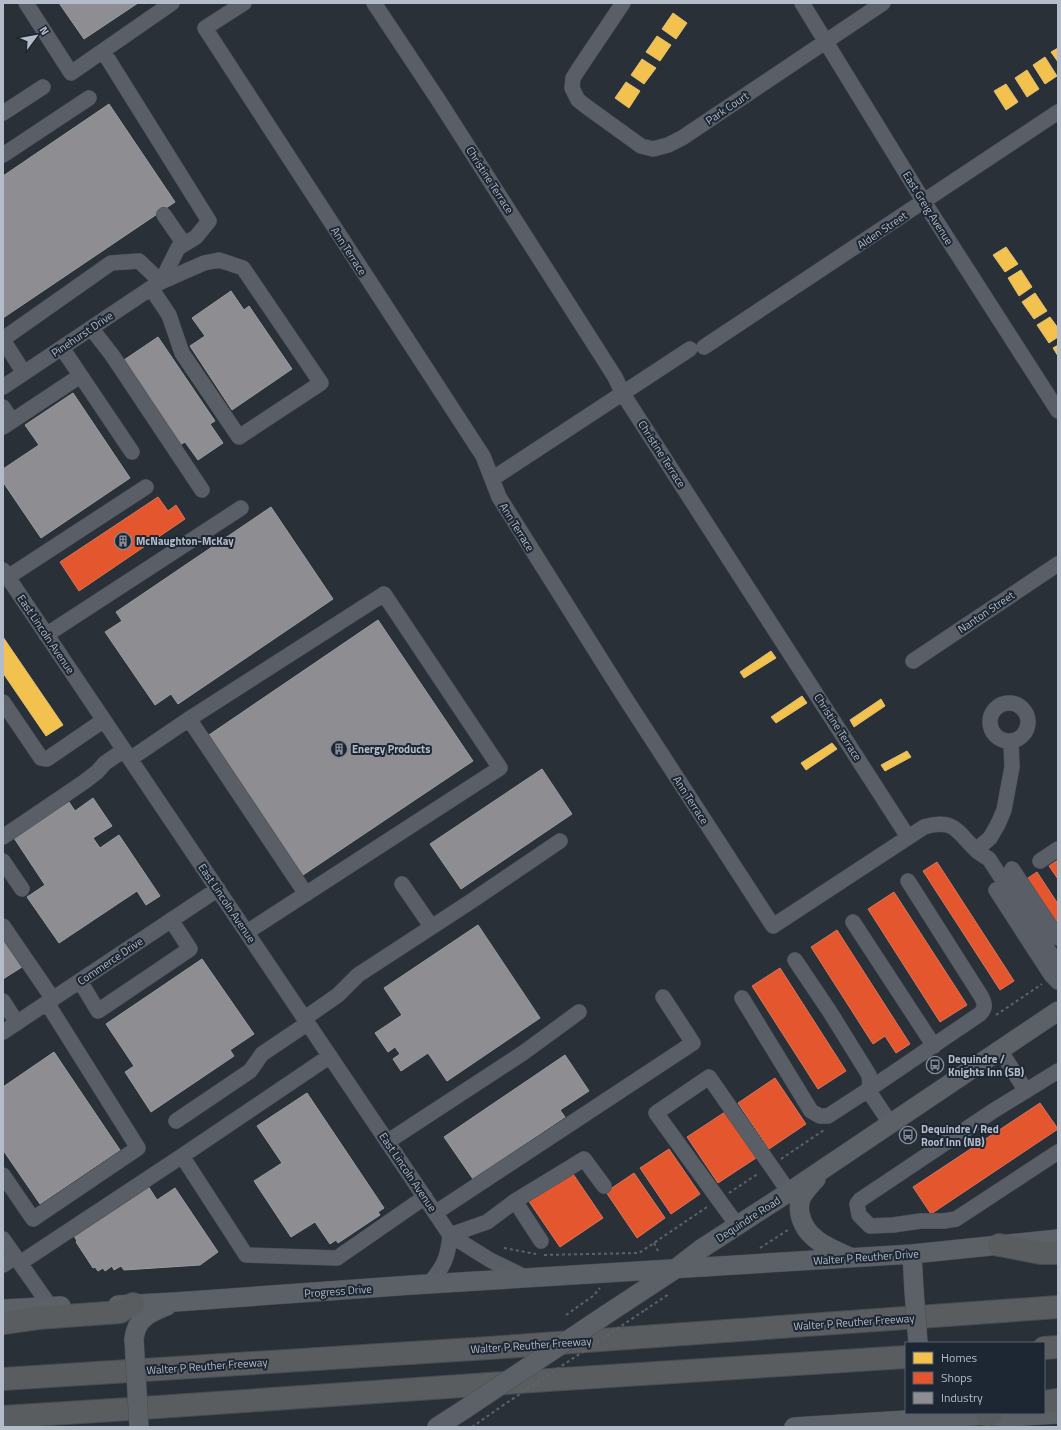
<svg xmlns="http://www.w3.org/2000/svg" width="1061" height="1430" font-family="'Titillium Web',sans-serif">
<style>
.homes{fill:#f2c14e;stroke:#dfc073}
.shops{fill:#e4572e;stroke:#d6755c}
.industry{fill:#8d8d92;stroke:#999ba2}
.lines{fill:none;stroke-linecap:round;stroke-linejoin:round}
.minor-casing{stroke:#484c53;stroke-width:16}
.major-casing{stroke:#484c55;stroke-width:20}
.highway-casing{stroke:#474c53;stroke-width:24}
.path{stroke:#5d636a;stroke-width:2;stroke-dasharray:3 3;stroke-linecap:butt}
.minor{stroke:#5a5e66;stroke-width:15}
.major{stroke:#5c6168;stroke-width:19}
.highway{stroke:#5a5d60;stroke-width:22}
.major-bridge-casing{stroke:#484c55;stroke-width:20;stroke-linecap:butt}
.path-bridge{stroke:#5d636a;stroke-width:2;stroke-dasharray:3 3;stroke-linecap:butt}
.major-bridge{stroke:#5c6168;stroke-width:19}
.labels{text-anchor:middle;stroke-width:4;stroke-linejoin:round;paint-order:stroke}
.street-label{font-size:11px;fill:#b4bcc9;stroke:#1d2633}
.poi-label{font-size:11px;font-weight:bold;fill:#b4bcc9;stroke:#1d2633;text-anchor:start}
</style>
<rect width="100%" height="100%" fill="#2a3038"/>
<!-- homes -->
<path class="homes" d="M673,13L687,23L676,39L662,29Z
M657,36L671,45L660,61L646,52Z
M1058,48V62L1051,52Z
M1045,57L1057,76L1045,84L1033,65Z
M642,59L656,68L644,84L631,75Z
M1027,70L1039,89L1027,97L1015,78Z
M626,82L640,91L629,108L615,98Z
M1006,84L1018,102L1006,110L994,91Z
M1006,247L1018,264L1005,272L993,255Z
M1021,270L1032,287L1019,296L1008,278Z
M1035,293L1047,311L1034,319L1022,302Z
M1050,317L1058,328V337L1049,343L1037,325Z
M1058,345V356L1053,348Z
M3,637L63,725L46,736L3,673Z
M771,651L776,658L744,678L740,672Z
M802,696L807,703L776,723L771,717Z
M881,699L885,706L854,727L850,720Z
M832,743L837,749L806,770L801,763Z
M907,751L911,757L885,771L881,765Z"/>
<!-- shops -->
<path class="shops" d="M158,497L168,511L176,505L185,519L79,591L60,562Z
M1058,860V879L1049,866Z
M937,862L1014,981L1000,990L923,871Z
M1037,872L1058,904V921L1054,924L1025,880Z
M894,892L967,1005L940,1022L868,909Z
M837,930L910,1044L896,1053L885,1036L873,1044L811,947Z
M780,968L846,1071L818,1089L752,986Z
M775,1078L806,1124L769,1149L738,1103Z
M1040,1103L1058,1129L931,1214L913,1187Z
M725,1112L756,1158L718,1183L687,1137Z
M669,1149L700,1194L671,1214L640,1168Z
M571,1171L603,1218L560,1247L528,1200Z
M634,1173L665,1218L637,1238L606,1192Z"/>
<!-- industry -->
<path class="industry" d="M59,3H138L84,39Z
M109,104L175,202L3,318V176Z
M231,291L244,310L249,306L292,369L232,410L190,346L205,336L192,318Z
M158,337L215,421L210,424L223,443L198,460L185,442L178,446L121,362Z
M73,393L130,478L41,538L3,482V469L39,445L25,425Z
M271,507L333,599L178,704L171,694L155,705L105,632L122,621L116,612Z
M378,620L473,761L300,877L206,737Z
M542,769L572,814L461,889L430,844Z
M93,798L112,826L93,838L100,848L119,835L160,896L146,905L137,891L59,943L27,897L45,885L14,838L69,802L75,811Z
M478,925L540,1018L447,1081L428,1053L401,1071L393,1059L400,1054L395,1047L388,1052L375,1033L402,1015L384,988Z
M3,939L22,967L3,979Z
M202,959L254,1034L230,1050L234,1056L151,1112L125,1072L134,1066L106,1024Z
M54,1052L120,1150L40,1204L3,1150V1087Z
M565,1055L589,1091L560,1110L565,1117L473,1179L444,1137Z
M307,1093L384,1208L378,1212L380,1215L338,1243L336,1240L330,1244L315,1222L291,1237L254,1181L282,1163L257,1126Z
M148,1186L157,1200L175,1188L218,1252L200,1265L124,1270L121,1266L114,1270L112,1266L105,1271L103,1268L98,1271L95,1267L93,1268L76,1242L77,1241L74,1236Z"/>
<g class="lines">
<defs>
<path id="minor" d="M26,3L71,73L172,3
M244,3L205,28L483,456L499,497L622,693L773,926L924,827C955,818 957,832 976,850C979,853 984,856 989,859L1058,965
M374,3L439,101L615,377L623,394L908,837
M623,3L580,67L573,78L572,88L578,100L587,107L641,146L653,149L668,145L682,138L883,3
M802,3L924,202L1058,411
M103,51L209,221L196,237L178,248L161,282
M3,113L43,87
M3,155L89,98
M164,215L184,244
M91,328L112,355L202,490
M3,339L111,263L139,261L161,282
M3,340L24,373
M704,347L1058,112
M62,348L132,452
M3,387L151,288L161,282L204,263L219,260L243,268L321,383L239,437L182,353L169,315L151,288
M3,407L12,421
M3,427L80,376
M492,479L690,349
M3,570L450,1235L490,1260L527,1278
M8,577L146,487
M46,635L241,508
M913,661L1058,564
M3,702L41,758L47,759L104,720
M990 722a19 19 0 1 1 38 0a19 19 0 1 1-38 0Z
M189,719L306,894
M130,759L189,719L384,594L500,768L247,932
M3,837L84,782L97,772L105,763L124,750
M976,850L990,838L998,824L1004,810L1012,767L1011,742
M3,861L22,889
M1040,861L1058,849
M1012,869L1058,938
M402,884L431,926
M996,890L1051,975L1058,982
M853,922L934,1046
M3,926L53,999
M795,960L830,1012L869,1075L870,1084L868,1090
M80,981L98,1011L190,949L171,920
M742,998L811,1111L820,1116H828L868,1090L890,1123
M3,1001L17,1023
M305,1018L338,995L358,975L470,902L560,841
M3,1032L218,889
M1000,1050L1026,1091
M1058,1071L993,1111L860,1200L857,1204L859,1215L870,1226L893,1225L921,1221H944L956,1219L1058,1152
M868,1090L980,1014C986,1007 985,1004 981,996L908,881
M176,1121L250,1071L262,1054L308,1023
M387,1142L523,1053L579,1012
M182,1156L330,1056
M3,1175L33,1219L138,1148L47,1003
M515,1201L541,1241
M435,1213L693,1043L663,997
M737,1225L656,1113L709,1077L789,1192
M450,1235L487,1222L515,1201L584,1159L604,1186
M3,1239L50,1306
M20,1263L182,1156L246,1255L337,1258L425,1197
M3,1265L15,1257
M429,1284C444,1266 448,1258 450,1235"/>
<path id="major" d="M816,1179C811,1184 806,1190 802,1196C799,1202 799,1208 800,1214C805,1239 829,1248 850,1257
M912,1254L914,1290
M118,1305L175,1302L412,1285L912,1254L1058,1239
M3,1309L61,1306
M607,1314L674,1270L701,1249L789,1192L1058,1011
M134,1339C136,1319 149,1313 167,1306
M437,1427L465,1409
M794,1427L987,1415L1006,1417L1058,1414"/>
<path id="highway" d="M999,1245L1041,1253H1058
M3,1323L38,1318L120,1312L133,1304
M1044,1348L1058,1347
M3,1379L489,1348L1058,1307
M1044,1402L1058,1400
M987,1415L992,1413
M3,1417L129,1409L548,1380L906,1357"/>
</defs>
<!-- minor casing -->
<use href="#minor" class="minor-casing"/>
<!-- major casing -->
<use href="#major" class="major-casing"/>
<!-- highway casing -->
<use href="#highway" class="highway-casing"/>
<!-- path -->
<path class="path" d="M996,1015L1042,984
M781,1159L824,1130
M729,1193L759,1173
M654,1243L658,1251
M504,1248L536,1254
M760,1248L788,1230
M544,1255L639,1253L707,1207
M645,1310L669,1294
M566,1315L593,1296L600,1288
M472,1427L502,1406"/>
<!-- minor -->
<use href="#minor" class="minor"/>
<!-- major -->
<use href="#major" class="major"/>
<!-- highway -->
<use href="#highway" class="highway"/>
<defs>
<path id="major-bridge" d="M914,1290L918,1343
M134,1339L139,1427
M465,1409L607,1314"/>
</defs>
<!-- major-bridge casing -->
<use href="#major-bridge" class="major-bridge-casing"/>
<!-- path-bridge -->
<path class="path-bridge" d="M502,1406L645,1310"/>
<!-- major-bridge -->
<use href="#major-bridge" class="major-bridge"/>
</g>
<!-- icons -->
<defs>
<symbol id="building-ring" viewBox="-11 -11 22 22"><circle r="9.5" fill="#1d2633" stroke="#848b96" stroke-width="1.5"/><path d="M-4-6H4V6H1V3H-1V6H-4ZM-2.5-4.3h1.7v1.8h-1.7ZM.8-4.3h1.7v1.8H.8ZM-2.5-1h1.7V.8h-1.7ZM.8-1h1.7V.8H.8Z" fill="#848b96"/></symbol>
<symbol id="bus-ring" viewBox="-11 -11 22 22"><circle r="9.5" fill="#1d2633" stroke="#848b96" stroke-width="1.5"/><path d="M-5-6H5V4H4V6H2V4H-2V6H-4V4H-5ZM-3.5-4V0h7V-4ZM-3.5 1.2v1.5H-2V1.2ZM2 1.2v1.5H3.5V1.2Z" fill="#848b96"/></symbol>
</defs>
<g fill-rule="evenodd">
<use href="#building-ring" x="113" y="531" width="20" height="20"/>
<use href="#building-ring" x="329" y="739" width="20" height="20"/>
<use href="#bus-ring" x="925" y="1055" width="20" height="20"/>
<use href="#bus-ring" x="898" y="1125" width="20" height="20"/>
</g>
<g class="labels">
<!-- street labels -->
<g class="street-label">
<text transform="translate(727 108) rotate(-34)" y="4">Park Court</text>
<text transform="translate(490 180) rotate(57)" y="4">Christine Terrace</text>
<text transform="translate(928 208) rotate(58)" y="4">East Greig Avenue</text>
<text transform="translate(882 230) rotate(-34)" y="4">Alden Street</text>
<text transform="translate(349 251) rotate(57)" y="4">Ann Terrace</text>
<text transform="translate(82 334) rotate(-34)" y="4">Pinehurst Drive</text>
<text transform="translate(662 454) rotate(57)" y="4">Christine Terrace</text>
<text transform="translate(517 527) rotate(58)" y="4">Ann Terrace</text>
<text transform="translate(986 612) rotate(-34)" y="4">Nanton Street</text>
<text transform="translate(46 634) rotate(56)" y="4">East Lincoln Avenue</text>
<text transform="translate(838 727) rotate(57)" y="4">Christine Terrace</text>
<text transform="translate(691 800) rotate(57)" y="4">Ann Terrace</text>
<text transform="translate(227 903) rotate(56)" y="4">East Lincoln Avenue</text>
<text transform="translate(110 961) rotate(-34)" y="4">Commerce Drive</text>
<text transform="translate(408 1172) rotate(56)" y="4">East Lincoln Avenue</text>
<text transform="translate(748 1219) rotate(-33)" y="4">Dequindre Road</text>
<text transform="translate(866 1257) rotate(-4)" y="4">Walter P Reuther Drive</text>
<text transform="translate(338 1291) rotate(-4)" y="4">Progress Drive</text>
<text transform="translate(854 1322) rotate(-4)" y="4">Walter P Reuther Freeway</text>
<text transform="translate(531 1345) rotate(-4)" y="4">Walter P Reuther Freeway</text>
<text transform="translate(207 1366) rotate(-4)" y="4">Walter P Reuther Freeway</text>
</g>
<!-- poi labels -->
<g class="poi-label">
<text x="136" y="545">McNaughton-McKay</text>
<text x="352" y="753">Energy Products</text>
<text x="948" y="1063">Dequindre /<tspan x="948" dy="13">Knights Inn (SB)</tspan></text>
<text x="921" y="1133">Dequindre / Red<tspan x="921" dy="13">Roof Inn (NB)</tspan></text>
</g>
</g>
<!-- border -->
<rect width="1061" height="1430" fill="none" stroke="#b4bcc9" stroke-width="8"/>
<!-- legend -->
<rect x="905" y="1342" width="140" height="72" fill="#1d2633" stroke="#59626f"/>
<rect x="913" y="1352" width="20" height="12" fill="#f2c14e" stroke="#59626f"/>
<text x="941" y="1362" font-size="12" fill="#b4bcc9">Homes</text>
<rect x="913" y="1372" width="20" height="12" fill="#e4572e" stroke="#59626f"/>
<text x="941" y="1382" font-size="12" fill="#b4bcc9">Shops</text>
<rect x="913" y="1392" width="20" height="12" fill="#8d8d92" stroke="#59626f"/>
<text x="941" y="1402" font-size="12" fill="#b4bcc9">Industry</text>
<!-- north arrow -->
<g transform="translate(36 36) rotate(58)" stroke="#1d2633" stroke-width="3" paint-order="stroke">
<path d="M0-3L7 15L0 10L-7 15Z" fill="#b4bcc9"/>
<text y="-6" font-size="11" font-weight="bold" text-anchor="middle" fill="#b4bcc9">N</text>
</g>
</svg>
